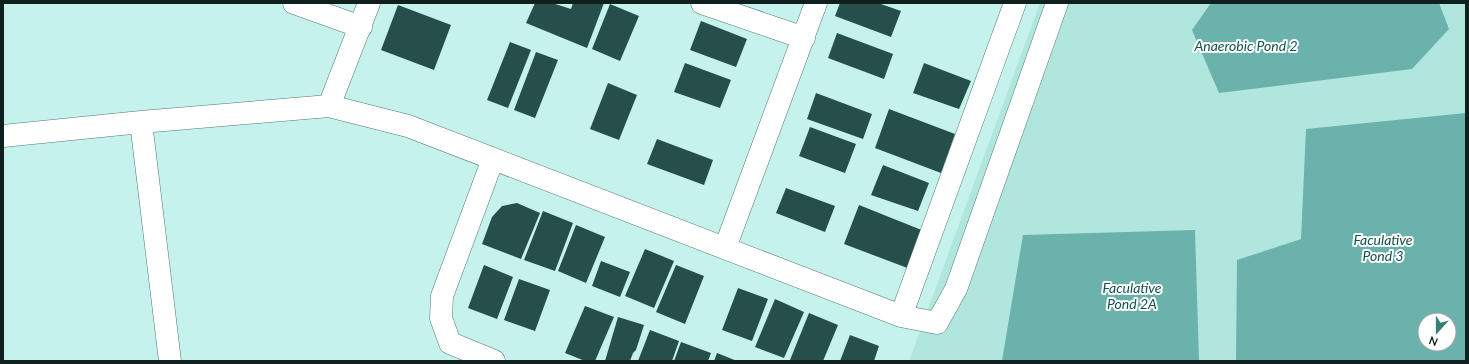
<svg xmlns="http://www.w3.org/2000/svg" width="1469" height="364" font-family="Lato,sans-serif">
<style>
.built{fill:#b1e6df;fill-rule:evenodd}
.water{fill:#6ab2ab;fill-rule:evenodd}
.building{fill:#264e4a}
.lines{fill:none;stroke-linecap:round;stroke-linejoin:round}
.minor-casing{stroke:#517a75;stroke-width:23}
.minor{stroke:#fff;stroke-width:22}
.labels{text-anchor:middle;stroke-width:4;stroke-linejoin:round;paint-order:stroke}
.water-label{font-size:14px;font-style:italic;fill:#11514c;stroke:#fff}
</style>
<rect width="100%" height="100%" fill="#c6f2ed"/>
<!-- built -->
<path class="built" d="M1040,3H1466V361H909ZM1425,320H1449V344H1425Z"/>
<!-- water -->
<path class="water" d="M1211,3H1439L1449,29L1412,69L1219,93L1192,30Z
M1466,113V361H1236L1237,260L1301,239L1306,129ZM1425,320H1449V344H1425Z
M1195,230L1199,361H1002L1023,235Z"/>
<!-- building -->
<path class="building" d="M535,3H552L571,9L573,3H604L587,48L526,23Z
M840,3H878L901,11L891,37L835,16Z
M610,4L639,16L620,61L592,49Z
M398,5L451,25L434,70L381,50Z
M701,21L747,39L736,67L690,50Z
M837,33L893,54L884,79L828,58Z
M510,42L531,50L508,108L487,100Z
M536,52L558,60L535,118L514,110Z
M685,63L731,80L720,108L674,92Z
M924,63L971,81L959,109L913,93Z
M608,83L637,95L619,140L590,129Z
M816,93L872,114L863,139L807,119Z
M889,109L955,134L941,173L875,148Z
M810,127L856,144L845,173L799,156Z
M657,139L713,160L704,185L647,164Z
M883,165L929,183L918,211L871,195Z
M786,188L835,206L825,232L776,213Z
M517,203L540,213L521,259L482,244L492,217L502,206Z
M859,205L924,231L910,269L844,244Z
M543,211L573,223L555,271L524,260Z
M576,225L605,237L586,283L558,271Z
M645,249L674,261L654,308L625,296Z
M601,261L630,272L620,297L592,286Z
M484,265L513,277L497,319L468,308Z
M676,265L704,276L685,324L656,312Z
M519,279L550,290L535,331L504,320Z
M738,288L768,299L752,341L722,330Z
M775,299L804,312L784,358L755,347Z
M585,306L614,317L595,361H585L565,353Z
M809,313L838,325L823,361H792L790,360Z
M618,317L644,325L636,350L633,353L630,361H605Z
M650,330L679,341L672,361H638Z
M850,335L879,346L874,361H840Z
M681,342L711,353L708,361H674Z
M717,353L737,361H714Z"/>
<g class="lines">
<defs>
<path id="minor" d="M294,3L361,27
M702,3L804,38
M329,106L369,3
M141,122L170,361
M3,136L141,122L329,106L408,126L901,316L937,323L956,289L1057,3
M493,159L442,296L441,318L450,343L494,361
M725,248L816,3
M901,316L1015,3"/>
</defs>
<!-- minor casing -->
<use href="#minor" class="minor-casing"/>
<!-- minor -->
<use href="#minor" class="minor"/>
</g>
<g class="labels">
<!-- water labels -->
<g class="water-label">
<text x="1246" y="51">Anaerobic Pond 2</text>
<text x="1383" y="245">Faculative<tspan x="1383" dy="16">Pond 3</tspan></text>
<text x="1132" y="293">Faculative<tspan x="1132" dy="16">Pond 2A</tspan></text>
</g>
</g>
<!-- border -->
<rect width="1469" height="364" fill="none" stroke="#0f201e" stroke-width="8"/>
<!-- north arrow -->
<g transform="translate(1437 332) rotate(201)"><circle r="19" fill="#ffffff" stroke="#9fa6a5"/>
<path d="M0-3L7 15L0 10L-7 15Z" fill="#377e78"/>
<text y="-6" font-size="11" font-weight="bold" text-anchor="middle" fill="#0f201e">N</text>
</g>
</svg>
